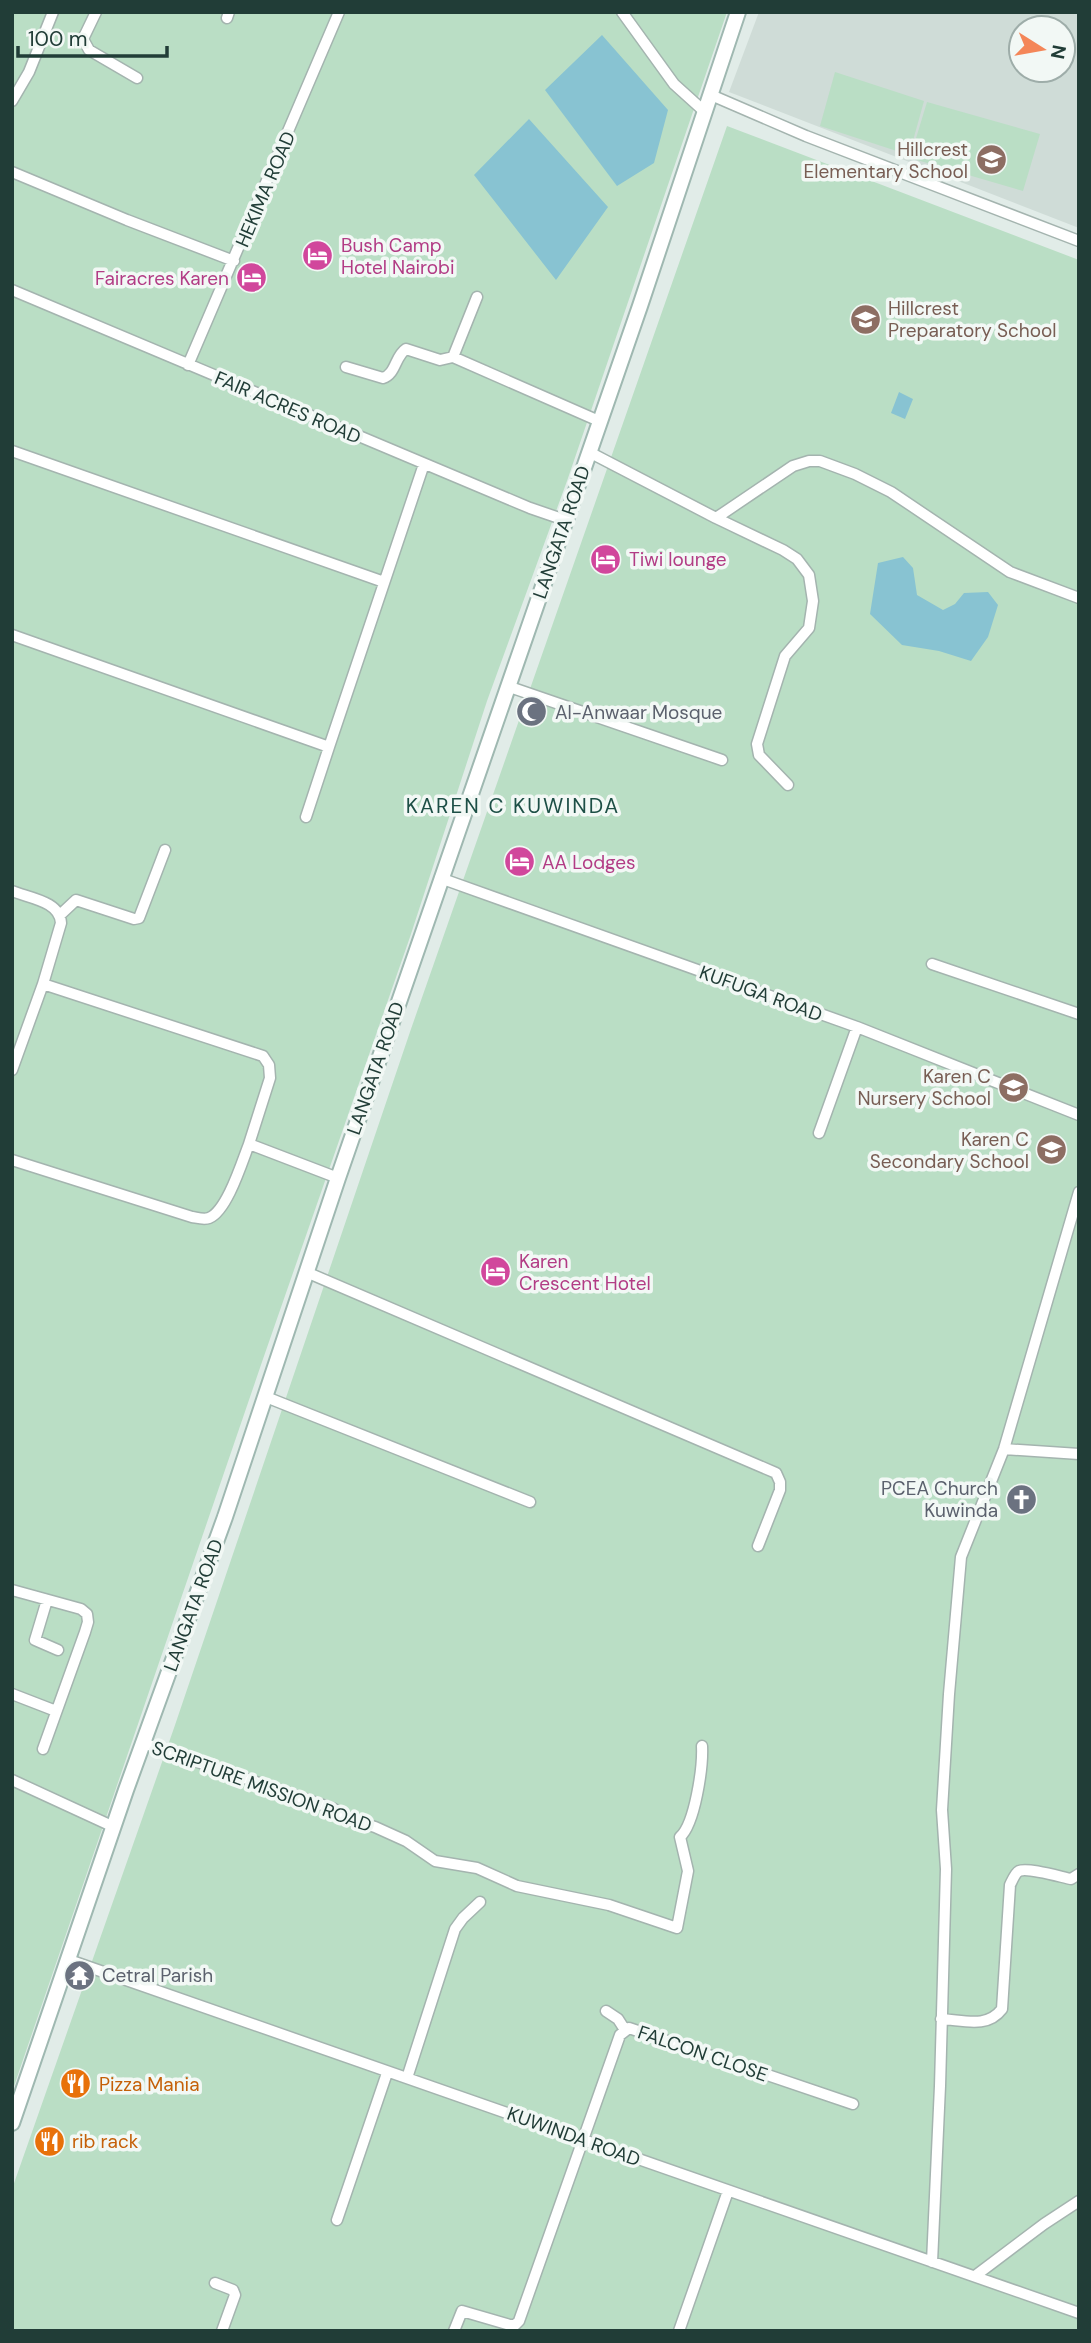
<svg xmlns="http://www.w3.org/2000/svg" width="1091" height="2343" font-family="'DM Sans',sans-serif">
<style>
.built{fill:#cfdcd7;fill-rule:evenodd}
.green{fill:#badec5}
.water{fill:#88c3d2}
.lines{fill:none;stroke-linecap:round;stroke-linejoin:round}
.street-casing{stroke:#a4b4af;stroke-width:13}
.secondary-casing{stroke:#9fb8b1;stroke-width:18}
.street{stroke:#fff;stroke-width:10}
.secondary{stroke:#fff;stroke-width:14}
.labels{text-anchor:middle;stroke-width:7;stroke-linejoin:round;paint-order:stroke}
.education-label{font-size:19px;fill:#785e54;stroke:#f2f8f5;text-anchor:end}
.street-label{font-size:19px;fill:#213d37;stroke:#f2f8f5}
.hotel-label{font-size:19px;fill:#b23c85;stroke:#f2f8f5;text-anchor:start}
.worship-label{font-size:19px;fill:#5b616d;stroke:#f2f8f5;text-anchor:start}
.food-label{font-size:19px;fill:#c56008;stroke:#f2f8f5;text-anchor:start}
.neighbourhood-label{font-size:21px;letter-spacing:2px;fill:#1d4f46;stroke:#f2f8f5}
</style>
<rect width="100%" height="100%" fill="#e1ece8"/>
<!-- built -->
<path class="built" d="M759,12H1079V228L729,92ZM1021,28H1063V70H1021Z"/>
<!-- green -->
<path class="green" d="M12,12H727L567,481L487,701L410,937L263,1359L12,2092Z
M835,72L924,101L909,155L820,126Z
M927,102L1040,134L1023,191L910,158Z
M727,126L1079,260V2331H12V2189L174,1728L411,1029Z"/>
<!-- water -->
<path class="water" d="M602,35L668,110L654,163L617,186L545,90Z
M529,119L608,207L556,280L474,175Z
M899,392L913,399L905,419L891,413Z
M903,557L913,568L917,595L943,610L955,604L964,593L988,592L998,605L988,637L971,661L939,651L902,645L870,614L878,563Z"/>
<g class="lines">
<defs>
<path id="street" d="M96,12L83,39L89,50L137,78
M622,12L674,84L705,112
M227,18L229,12
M711,95L806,136L1079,241
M12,101L29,72L53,12
M12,172L127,220L234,261
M12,290L530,508L565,520
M477,297L453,357L599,421
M188,365L339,12
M346,367L383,378C396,374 395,356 406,349L440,360L453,357
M12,451L384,582
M589,452L716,518L783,550L797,559L809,575L813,601L809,628L785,656L757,744L759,755L788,785
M716,518L793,466L809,461H820L855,474L891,492L1010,572L1079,598
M12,635L329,747L424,464
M507,686L722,760
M306,817L329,747
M440,878L857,1027L1079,1115
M12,891C29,898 60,901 61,923L43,984L263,1056L269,1065L270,1078L249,1144L338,1178
M60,915L76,900L134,919L139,918L165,850
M932,964L1079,1014
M12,1070L43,984
M819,1133L857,1027
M12,1160L192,1217C198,1218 204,1220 209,1218C227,1211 242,1162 249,1144
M306,1272L776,1473L780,1482V1490L758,1546
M266,1397L530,1502
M1004,1449L1079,1454
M12,1590L81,1609L87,1614L88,1622L85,1632L43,1749
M47,1600L35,1640L58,1650
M12,1694L56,1711
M143,1743L334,1809L354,1821L375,1827L406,1841L435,1861L477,1868L517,1886L609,1905L677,1928L688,1871L680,1837C695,1824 703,1767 702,1746
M12,1780L114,1827
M69,1960L1079,2313
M606,2011L618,2019L625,2030
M941,2019C963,2020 987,2029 1002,2009L1010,1885C1012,1881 1015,1873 1019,1871C1027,1867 1061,1877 1071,1879L1079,1874
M407,2078L455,1929L463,1918L480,1902
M337,2220L387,2073
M932,2262L940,2086L946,1869L942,1810L949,1694L961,1557L1004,1449L1079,1192
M975,2276L1044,2224L1079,2201
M215,2283L233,2290L235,2295L222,2331
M454,2331L462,2311L510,2325H515L519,2321L620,2035L629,2028L853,2104
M679,2331L728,2191"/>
<path id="secondary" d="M12,2123L126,1790L225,1517L338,1178L640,306L738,12"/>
</defs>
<!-- street casing -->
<use href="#street" class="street-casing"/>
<!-- secondary casing -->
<use href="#secondary" class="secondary-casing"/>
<!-- street -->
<use href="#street" class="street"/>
<!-- secondary -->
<use href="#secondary" class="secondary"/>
</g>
<!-- icons -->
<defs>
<symbol id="school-disc" viewBox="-11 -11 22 22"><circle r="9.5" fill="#8d6e63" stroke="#f2f8f5"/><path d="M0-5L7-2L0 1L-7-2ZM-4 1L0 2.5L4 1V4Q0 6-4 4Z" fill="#fff"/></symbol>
<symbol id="hotel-disc" viewBox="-11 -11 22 22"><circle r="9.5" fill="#d1479c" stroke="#f2f8f5"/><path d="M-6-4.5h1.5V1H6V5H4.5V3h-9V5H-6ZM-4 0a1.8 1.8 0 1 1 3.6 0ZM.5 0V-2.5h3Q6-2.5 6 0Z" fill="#fff"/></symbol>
<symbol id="mosque-disc" viewBox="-11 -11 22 22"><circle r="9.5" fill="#6b7280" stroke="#f2f8f5"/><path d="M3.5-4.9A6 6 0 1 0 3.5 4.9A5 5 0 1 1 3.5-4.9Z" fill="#fff"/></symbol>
<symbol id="church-disc" viewBox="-11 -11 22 22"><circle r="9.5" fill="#6b7280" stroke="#f2f8f5"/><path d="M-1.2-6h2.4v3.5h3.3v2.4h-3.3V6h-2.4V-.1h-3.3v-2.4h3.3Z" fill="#fff"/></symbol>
<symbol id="temple-disc" viewBox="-11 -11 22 22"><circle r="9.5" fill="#6b7280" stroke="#f2f8f5"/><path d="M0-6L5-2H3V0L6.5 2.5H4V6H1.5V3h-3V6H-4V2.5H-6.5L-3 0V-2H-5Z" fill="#fff"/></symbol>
<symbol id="restaurant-disc" viewBox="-11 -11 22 22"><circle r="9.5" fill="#e8710a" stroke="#f2f8f5"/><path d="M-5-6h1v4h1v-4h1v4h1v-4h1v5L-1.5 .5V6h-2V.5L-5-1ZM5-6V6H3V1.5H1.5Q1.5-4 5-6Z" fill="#fff"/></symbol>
</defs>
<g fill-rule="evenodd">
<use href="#school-disc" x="974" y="142" width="35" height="35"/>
<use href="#hotel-disc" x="300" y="238" width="35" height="35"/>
<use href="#hotel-disc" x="234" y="260" width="35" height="35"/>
<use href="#school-disc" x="848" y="302" width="35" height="35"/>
<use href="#hotel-disc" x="588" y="542" width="35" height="35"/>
<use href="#mosque-disc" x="514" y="694" width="35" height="35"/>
<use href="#hotel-disc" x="502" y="844" width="35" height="35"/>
<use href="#school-disc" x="996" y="1070" width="35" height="35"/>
<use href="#school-disc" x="1034" y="1132" width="35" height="35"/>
<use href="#hotel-disc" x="478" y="1254" width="35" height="35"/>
<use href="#church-disc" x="1004" y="1482" width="35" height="35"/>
<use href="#temple-disc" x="62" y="1958" width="35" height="35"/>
<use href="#restaurant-disc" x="58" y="2066" width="35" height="35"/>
<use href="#restaurant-disc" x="32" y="2124" width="35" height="35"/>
</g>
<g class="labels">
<!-- education labels -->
<g class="education-label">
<text x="968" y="156">Hillcrest<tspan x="968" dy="22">Elementary School</tspan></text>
<text x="888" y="315" text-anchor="start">Hillcrest<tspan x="888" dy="22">Preparatory School</tspan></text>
<text x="991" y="1083">Karen C<tspan x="991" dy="22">Nursery School</tspan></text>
<text x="1029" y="1146">Karen C<tspan x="1029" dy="22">Secondary School</tspan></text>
</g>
<!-- street labels -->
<g class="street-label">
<text transform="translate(265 189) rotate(-67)" y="7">HEKIMA ROAD</text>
<text transform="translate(288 407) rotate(23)" y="7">FAIR ACRES ROAD</text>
<text transform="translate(561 532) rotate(-71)" y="7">LANGATA ROAD</text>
<text transform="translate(761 993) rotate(20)" y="7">KUFUGA ROAD</text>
<text transform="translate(375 1068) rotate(-71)" y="7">LANGATA ROAD</text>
<text transform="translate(193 1605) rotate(-70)" y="7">LANGATA ROAD</text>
<text transform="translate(262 1786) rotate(20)" y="7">SCRIPTURE MISSION ROAD</text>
<text transform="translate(703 2053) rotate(19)" y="7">FALCON CLOSE</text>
<text transform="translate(574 2136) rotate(20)" y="7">KUWINDA ROAD</text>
</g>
<!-- hotel labels -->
<g class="hotel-label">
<text x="341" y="252">Bush Camp<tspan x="341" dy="22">Hotel Nairobi</tspan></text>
<text x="229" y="285" text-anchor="end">Fairacres Karen</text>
<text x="629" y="566">Tiwi lounge</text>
<text x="542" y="869">AA Lodges</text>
<text x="519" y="1268">Karen<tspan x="519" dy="22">Crescent Hotel</tspan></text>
</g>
<!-- worship labels -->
<g class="worship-label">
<text x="555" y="719">Al-Anwaar Mosque</text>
<text x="998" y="1495" text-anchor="end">PCEA Church<tspan x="998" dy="22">Kuwinda</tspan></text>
<text x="102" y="1982">Cetral Parish</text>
</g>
<!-- food labels -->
<g class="food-label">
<text x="99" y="2091">Pizza Mania</text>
<text x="72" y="2148">rib rack</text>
</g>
<!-- neighbourhood labels -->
<g class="neighbourhood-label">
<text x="513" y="813">KAREN C KUWINDA</text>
</g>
</g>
<!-- border -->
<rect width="1091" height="2343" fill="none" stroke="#213d37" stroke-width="28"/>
<!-- north arrow -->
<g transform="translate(1042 49) rotate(101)"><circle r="33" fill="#f2f8f5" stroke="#9eada9" stroke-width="2"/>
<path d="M0-5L12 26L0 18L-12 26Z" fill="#f48658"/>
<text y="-10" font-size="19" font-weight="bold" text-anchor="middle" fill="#213d37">N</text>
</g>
<!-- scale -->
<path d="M18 46v10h149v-10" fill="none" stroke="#213d37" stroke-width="3.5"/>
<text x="28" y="46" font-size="21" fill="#213d37" stroke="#f2f8f5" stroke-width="5" paint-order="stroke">100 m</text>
</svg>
